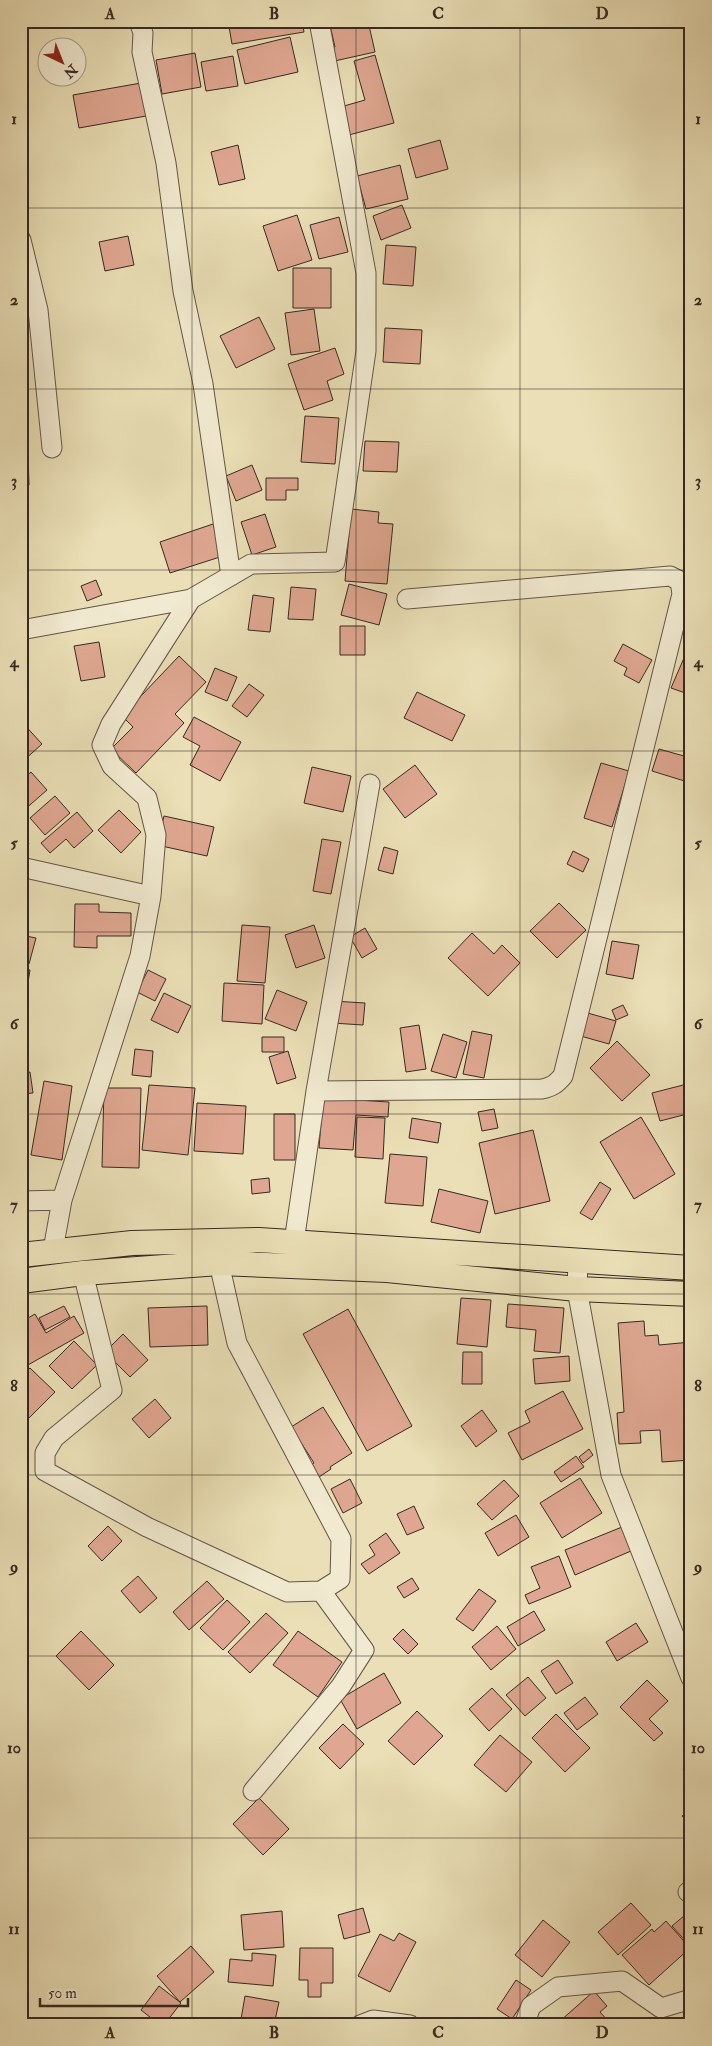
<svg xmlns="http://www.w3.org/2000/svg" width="712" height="2046" font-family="'IM FELL Double Pica',serif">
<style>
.building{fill:#dfa791;stroke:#372922}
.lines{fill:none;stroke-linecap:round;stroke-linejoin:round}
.minor-casing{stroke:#645647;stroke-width:21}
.major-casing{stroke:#372922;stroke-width:26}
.minor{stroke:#f1ead0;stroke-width:19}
.major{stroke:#eadfb6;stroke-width:24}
.grid{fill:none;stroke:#372922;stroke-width:1;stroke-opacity:0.55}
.neatline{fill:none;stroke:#372922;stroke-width:2}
.grid-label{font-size:16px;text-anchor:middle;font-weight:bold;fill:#372922}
</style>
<rect width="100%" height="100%" fill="#eadfb6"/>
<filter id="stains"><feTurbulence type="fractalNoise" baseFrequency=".004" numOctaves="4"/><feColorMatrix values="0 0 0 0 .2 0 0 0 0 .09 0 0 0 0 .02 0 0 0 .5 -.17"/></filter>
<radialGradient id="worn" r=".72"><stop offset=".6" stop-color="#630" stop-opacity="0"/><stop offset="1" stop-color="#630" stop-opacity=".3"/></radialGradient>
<!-- building -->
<path class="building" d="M228,21H302L304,32L232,44Z
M329,21H368L375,52L330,62L327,49L335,47Z
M290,37L298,72L245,84L237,50Z
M195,53L201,87L162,94L156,60Z
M375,55L394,123L345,136L337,108L365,100L354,61Z
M233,56L238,86L206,91L201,62Z
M141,83L146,116L79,128L73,95Z
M440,140L448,169L416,178L408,149Z
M238,145L245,179L219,185L211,152Z
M400,165L408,199L366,209L357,176Z
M402,205L411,228L381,240L373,216Z
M297,215L312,260L278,271L263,226Z
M339,217L348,252L319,259L310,225Z
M128,236L134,265L105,271L99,242Z
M386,245L416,247L413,286L383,284Z
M293,268H331V308H293Z
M314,309L320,351L291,355L285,313Z
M259,317L275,349L236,368L220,336Z
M385,328L422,330L420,364L383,362Z
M335,348L344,374L327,381L333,400L304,410L288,364Z
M305,416L339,418L335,464L301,462Z
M365,441L399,442L397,472L363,471Z
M21,453H28L29,485L21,486Z
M252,465L262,490L236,501L226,476Z
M266,478H298V490H286V500H266Z
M351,509L379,512L378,523L393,524L387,584L345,581Z
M265,514L276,547L252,555L241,522Z
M213,524L223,556L170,573L160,542Z
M96,580L102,595L87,601L81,586Z
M349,584L387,594L379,625L341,615Z
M291,587L316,589L313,620L288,619Z
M253,595L274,598L270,632L248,630Z
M340,626H365V655H340Z
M99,642L105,677L81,681L74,646Z
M623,644L652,660L639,683L624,675L627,668L614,661Z
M687,651L691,652V695L671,688Z
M179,656L206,682L175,714L184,723L136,773L111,749L133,727L122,716Z
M215,668L237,677L227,701L205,692Z
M249,684L264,695L247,717L232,706Z
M417,692L465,715L452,741L404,718Z
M194,717L241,742L220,781L190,765L200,746L183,737Z
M21,721L42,744L21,763Z
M659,749L691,758V783L652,771Z
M601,763L629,771L612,827L584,818Z
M415,765L437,794L405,818L383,789Z
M312,767L351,776L343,812L304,803Z
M31,772L47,790L23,811L21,809V781Z
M55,796L70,813L45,835L30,818Z
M119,810L141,832L121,853L98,830Z
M77,812L93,831L74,848L66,839L50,853L41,843Z
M164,816L214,827L207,856L157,845Z
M21,827L29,844L21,848Z
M322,839L341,842L331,894L313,891Z
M384,847L398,851L393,874L378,870Z
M573,851L589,859L583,872L567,864Z
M559,903L586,930L557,958L530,931Z
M75,904H99V912L131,913V936H97V948L74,947Z
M242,925L270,927L265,983L237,981Z
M314,925L325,958L296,968L285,935Z
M365,928L377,949L362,958L350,937Z
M472,933L494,954L502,945L520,963L488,996L448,958Z
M21,935L36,938L29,964L21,962Z
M612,941L639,945L633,979L606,974Z
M21,969L30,970L24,1008L21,1007Z
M148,970L166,979L155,1001L137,992Z
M224,983L264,985L262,1024L222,1021Z
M277,990L307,1002L296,1031L265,1019Z
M164,993L191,1006L178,1033L151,1020Z
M333,1001L365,1003L363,1025L332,1023Z
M623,1005L628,1015L616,1020L612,1010Z
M584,1012L616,1021L609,1044L577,1035Z
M419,1025L426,1069L406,1072L400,1028Z
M472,1031L492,1035L484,1078L463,1074Z
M443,1034L467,1042L456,1078L431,1071Z
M262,1037H284V1052H262Z
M617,1041L650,1075L622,1101L590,1068Z
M135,1049L153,1051L151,1077L132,1075Z
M288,1051L296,1078L277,1084L269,1057Z
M30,1072L33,1093L21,1094V1074Z
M44,1081L72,1086L62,1160L31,1155Z
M691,1083V1113L660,1121L652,1093Z
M149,1085L195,1088L188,1155L142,1150Z
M104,1088H141L139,1168L102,1167Z
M323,1098L389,1102L388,1117L356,1115L353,1150L319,1148Z
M197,1103L246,1106L243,1154L194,1151Z
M494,1109L498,1128L482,1131L478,1112Z
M274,1114H295V1160H274Z
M357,1117L385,1118L383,1159L355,1157Z
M641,1117L675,1174L634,1199L600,1142Z
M412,1118L441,1123L438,1143L409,1138Z
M533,1130L550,1201L495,1214L479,1143Z
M390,1154L427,1157L423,1206L385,1203Z
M269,1178L270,1192L252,1194L251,1180Z
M600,1182L611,1189L592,1220L580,1213Z
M439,1189L488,1201L480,1233L431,1222Z
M461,1298L491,1300L487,1347L457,1344Z
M508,1304L564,1308L560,1353L534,1351L536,1330L506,1327Z
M64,1306L70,1317L45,1330L39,1318Z
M207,1306L208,1345L150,1347L148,1308Z
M348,1309L412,1426L367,1451L303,1334Z
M35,1314L46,1333L74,1316L84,1333L21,1369V1322Z
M644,1321L645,1336L658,1335L659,1345L691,1342V1460L662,1462L660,1430L640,1431L641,1443L619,1444L617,1413L624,1412L618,1323Z
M123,1334L148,1360L130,1377L105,1352Z
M74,1341L97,1365L72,1389L49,1366Z
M463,1352H482V1384H462Z
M569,1356L570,1381L535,1384L533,1359Z
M30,1368L55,1392L23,1424L21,1422V1376Z
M563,1391L583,1429L522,1460L508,1433L530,1422L525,1411Z
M155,1399L171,1418L149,1438L132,1419Z
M323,1407L352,1453L330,1467L331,1469L316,1479L308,1467L314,1463L291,1427Z
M482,1410L497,1431L476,1447L461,1426Z
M21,1426L26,1432L21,1436Z
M589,1449L593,1455L583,1463L579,1457Z
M576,1456L584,1467L561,1482L554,1472Z
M580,1478L602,1513L562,1538L540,1503Z
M350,1479L362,1503L343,1513L331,1489Z
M504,1480L519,1496L492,1520L477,1504Z
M414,1506L424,1528L407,1535L397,1514Z
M516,1515L529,1537L498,1556L485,1533Z
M108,1526L122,1541L102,1561L88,1546Z
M622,1527L631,1551L575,1575L565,1550Z
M386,1533L400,1553L369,1574L361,1564L375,1555L369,1545Z
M559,1556L571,1587L529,1604L525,1595L540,1588L531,1567Z
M138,1576L157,1598L140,1613L121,1591Z
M412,1578L419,1589L404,1598L397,1587Z
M207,1581L224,1599L189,1630L173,1612Z
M479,1589L496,1601L473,1631L456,1619Z
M227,1600L250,1622L223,1650L200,1628Z
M534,1611L545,1630L518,1646L507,1627Z
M266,1613L288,1633L250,1673L228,1652Z
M636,1623L648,1642L617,1661L606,1642Z
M497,1626L516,1649L491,1670L472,1647Z
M403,1629L418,1644L408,1654L393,1639Z
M81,1631L114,1665L89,1690L56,1656Z
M298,1631L342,1662L318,1697L273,1665Z
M558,1660L573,1683L556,1694L541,1671Z
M384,1673L401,1703L357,1729L340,1699Z
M528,1677L546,1698L525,1716L506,1695Z
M647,1680L668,1701L649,1719L663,1733L654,1741L620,1707Z
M492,1688L512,1709L489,1731L469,1709Z
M585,1697L598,1714L577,1730L564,1713Z
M417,1711L443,1736L414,1765L388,1741Z
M556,1714L590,1748L565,1772L532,1738Z
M343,1724L364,1744L340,1769L319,1748Z
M500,1735L532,1762L506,1792L474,1765Z
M691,1764V1782L683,1769Z
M259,1798L289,1829L263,1855L233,1824Z
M691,1808V1826L682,1816Z
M631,1903L651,1925L618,1955L598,1932Z
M363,1908L370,1932L344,1939L338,1915Z
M691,1910V1947L672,1926Z
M282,1911L284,1947L244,1950L241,1915Z
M543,1920L570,1942L542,1977L515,1955Z
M666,1921L690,1948L649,1985L622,1955L652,1929L654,1932Z
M399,1933L416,1942L390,1992L358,1976L380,1934L394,1941Z
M191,1946L214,1972L180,2002L157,1976Z
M300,1948H333V1983H321V1997H308V1980H299Z
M252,1953L276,1955L273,1986L228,1982L230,1959L252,1961Z
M516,1980L531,1990L512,2019L497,2009Z
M159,1986L181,2003L164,2025H160L141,2010Z
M594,1991L607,2006L600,2012L610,2023L607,2025H564L560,2021Z
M245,1996L279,2002L274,2025H240Z"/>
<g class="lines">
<defs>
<path id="minor" d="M139,21L143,33L142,52L166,163L183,291L203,384L231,576
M21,240L38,310L52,448
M21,630L191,599
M21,867L151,896
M316,1091L542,1089C552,1087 556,1084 563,1076L682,594L680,581L670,576L407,599
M21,1201L62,1200
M294,1242L316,1091L370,784
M53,1250L62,1200L140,956L151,896L156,835L147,798L112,766L102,745L111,724L191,599L251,564L335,562L366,351V273L319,21
M578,1262L577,1289L611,1475L691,1678
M83,1273L112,1390L54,1438L45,1453V1471L147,1527L287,1592L321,1591L340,1579L341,1539L237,1343L219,1263
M253,1791L341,1686L364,1650L321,1591
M688,1892L691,1890
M360,2025L373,2020L410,2025
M524,2025L531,2006L558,1987L622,1981L661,2008L691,1999"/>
<path id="major" d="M21,1255L132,1243L259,1240L691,1268
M21,1281L83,1273L219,1263L387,1270L577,1289L691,1294"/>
</defs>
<!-- minor casing -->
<use href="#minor" class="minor-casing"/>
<!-- major casing -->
<use href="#major" class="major-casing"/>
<!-- minor -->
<use href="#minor" class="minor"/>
<!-- major -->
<use href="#major" class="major"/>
</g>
<!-- grid -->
<path class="grid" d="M192,21V2025M356,21V2025M520,21V2025M21,208H691M21,389H691M21,570H691M21,751H691M21,932H691M21,1114H691M21,1294H691M21,1475H691M21,1656H691M21,1838H691"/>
<!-- margin -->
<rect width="712" height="2046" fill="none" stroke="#eadfb6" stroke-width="55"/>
<!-- north arrow -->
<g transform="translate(62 62) rotate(137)"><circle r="24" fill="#f1ead0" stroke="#a79d8a"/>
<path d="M0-4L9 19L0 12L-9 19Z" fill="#8f2418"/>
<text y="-8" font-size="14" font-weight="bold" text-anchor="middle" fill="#372922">N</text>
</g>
<!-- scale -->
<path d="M40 1998v8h148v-8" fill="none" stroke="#372922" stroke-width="2.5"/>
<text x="48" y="1998" font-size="15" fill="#372922" stroke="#f1ead0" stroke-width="4" paint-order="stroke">50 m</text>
<rect x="28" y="28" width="656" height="1990" class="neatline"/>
<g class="grid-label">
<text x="110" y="19">A</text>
<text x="274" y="19">B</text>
<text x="438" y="19">C</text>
<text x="602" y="19">D</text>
<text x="14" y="124">1</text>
<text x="698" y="124">1</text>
<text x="14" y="305">2</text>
<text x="698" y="305">2</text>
<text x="14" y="486">3</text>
<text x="698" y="486">3</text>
<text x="14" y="667">4</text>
<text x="698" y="667">4</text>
<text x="14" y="848">5</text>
<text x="698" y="848">5</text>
<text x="14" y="1029">6</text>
<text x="698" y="1029">6</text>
<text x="14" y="1210">7</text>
<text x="698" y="1210">7</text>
<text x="14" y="1391">8</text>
<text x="698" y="1391">8</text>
<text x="14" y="1572">9</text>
<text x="698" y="1572">9</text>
<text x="14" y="1753">10</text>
<text x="698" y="1753">10</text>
<text x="14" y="1934">11</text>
<text x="698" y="1934">11</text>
<text x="110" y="2038">A</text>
<text x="274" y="2038">B</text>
<text x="438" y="2038">C</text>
<text x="602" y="2038">D</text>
</g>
<rect width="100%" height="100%" filter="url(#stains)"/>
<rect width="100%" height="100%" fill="url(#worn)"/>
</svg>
